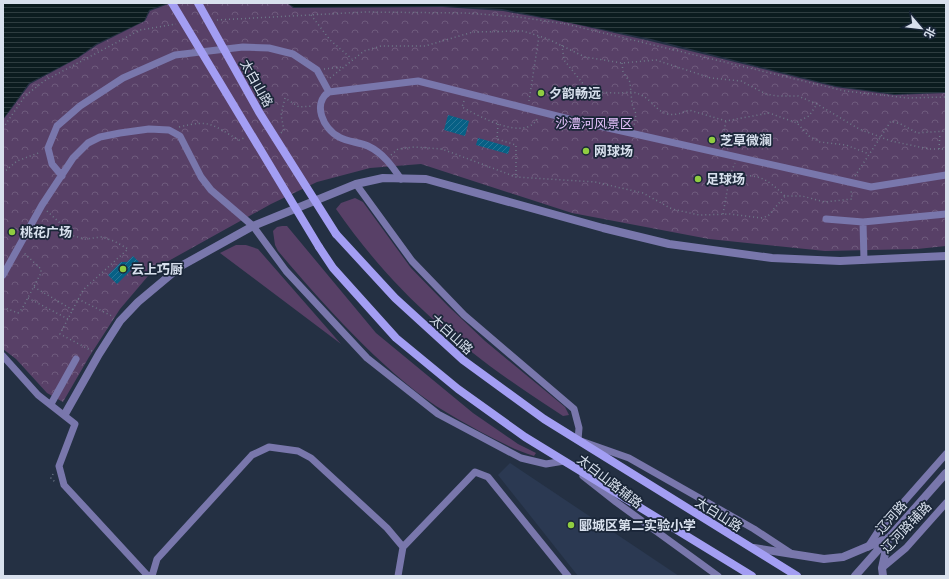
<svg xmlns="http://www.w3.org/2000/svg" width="949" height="579" font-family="Arial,'Noto Sans SC',sans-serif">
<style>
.built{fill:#2b3952}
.green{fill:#584067}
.park{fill:url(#park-crowns)}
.water{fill:url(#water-rules)}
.building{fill:url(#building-hatch)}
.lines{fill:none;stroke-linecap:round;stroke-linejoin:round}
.path{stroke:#6e7989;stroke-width:1.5;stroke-dasharray:1 3;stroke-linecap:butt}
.minor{stroke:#7977ac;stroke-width:7}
.tertiary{stroke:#7977ac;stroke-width:8}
.secondary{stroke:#a39ef3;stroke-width:8}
.secondary-bridge{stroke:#a39ef3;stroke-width:8}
.poi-dot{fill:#90cd41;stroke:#1a2638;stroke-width:1.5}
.labels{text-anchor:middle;stroke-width:3.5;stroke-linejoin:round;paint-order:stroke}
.street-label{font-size:13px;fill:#d8e0ed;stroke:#1a2638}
.poi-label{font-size:13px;font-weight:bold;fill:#d8e0ed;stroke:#1a2638;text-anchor:start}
.park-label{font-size:13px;fill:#e7c3fe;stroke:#1a2638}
</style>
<defs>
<pattern id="park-crowns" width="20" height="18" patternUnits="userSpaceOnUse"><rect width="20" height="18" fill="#584067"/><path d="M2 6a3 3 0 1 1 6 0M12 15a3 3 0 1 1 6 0" fill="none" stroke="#6f5b7d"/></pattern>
<pattern id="water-rules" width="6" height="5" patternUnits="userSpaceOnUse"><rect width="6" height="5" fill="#0b1c1f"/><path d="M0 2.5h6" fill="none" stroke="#2e3d40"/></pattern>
<pattern id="building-hatch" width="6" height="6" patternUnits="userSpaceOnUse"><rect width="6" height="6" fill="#076085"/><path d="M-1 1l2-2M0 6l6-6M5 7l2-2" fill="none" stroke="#2a7697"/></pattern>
</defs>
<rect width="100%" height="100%" fill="#243043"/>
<!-- built -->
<path class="built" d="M510,463L679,576H578L498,475Z"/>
<!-- green -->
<path class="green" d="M355,198L363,202L411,268L448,306L485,341L565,407L569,415L563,416L557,412C468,355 397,297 336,209L341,203Z
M282,226H287L376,333L473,413L518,444L536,453L534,456C514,450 497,440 479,431C465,423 450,415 436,406C379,367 323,304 278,251L275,245L273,231L277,227Z
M236,245H246L258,249L341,344L220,253Z"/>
<!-- park -->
<path class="park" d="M171,3H287L293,8L443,7L503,11L570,23L650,41L835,87L894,95L946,93V246L917,249L825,251L709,239L572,213L421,164L370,168L317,182L271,204L154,269L120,309L89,357L63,402L47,393L16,359L3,349V120L30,84L78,58L97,45L145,21L150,11Z"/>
<!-- water -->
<path class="water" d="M3,3H168L149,10L144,21L96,44L77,58L29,83L3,119Z
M287,3H946V92L895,94L836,86L651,39L502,9L442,6L294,7Z"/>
<!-- building -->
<path class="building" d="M448,115L469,121L465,136L444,130Z
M478,138L510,147L508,154L476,145Z
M133,256L139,262L117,284L108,275L121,262H127Z"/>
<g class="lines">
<!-- path -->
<path class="path" d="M311,15L330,40L352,59
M217,20L365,12L467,13L519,17L566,24L845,91L908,98L946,97
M562,45L564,60L588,90C598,92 608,93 619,93C623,93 628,92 631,92C658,95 654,126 689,110L726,121L769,113L797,123L809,136L820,142L846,145L869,154
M622,63L623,72L630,82L632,104L636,114L634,126
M324,69L342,67
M330,78L364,51L381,46H425L473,32L523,31L548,39L585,57L622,63L656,60L711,78L741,81L766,94L777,96H798L817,104L859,129L891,141L929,149H946
M464,101L462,107C479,116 524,142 537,119
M529,101L539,36
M797,122L809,116L817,104
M498,124L497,139L516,145V176
M179,127C211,119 212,125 239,140L244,138
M3,128L25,96L44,81L140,30L176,24
M281,133L284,130L281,115L285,98L299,107L312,106
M721,146L726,121
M939,149L940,133
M391,155L398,149L414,147L442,149L516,177L595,182L643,193L672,209L699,215L730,214L761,218L768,216L785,196H802L825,202L852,199L851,190
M3,173L17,161L41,152
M730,175C759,175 764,176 785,196
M855,176L891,121L903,125L917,133L946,131
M47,211L74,236L85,239L101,237L114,241L128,249L83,290L60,334L92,351
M723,214L730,175L735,163
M34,287L73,310
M28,298L68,319
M78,299L114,317
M3,307L18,313L22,309L41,273V269L24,253
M53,474L51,478L55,482"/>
<!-- minor -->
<path class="minor" d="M62,176L52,164L48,148L57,126L80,106L123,78L175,55L243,47L269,48L293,54L317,70L329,92
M401,179C392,166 383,153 368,146C359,142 348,142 339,137C323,129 312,103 329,92L418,81L577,121L871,187L946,175
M356,184L412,261L464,315L574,409L579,428L578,440L629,458L754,529L792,554
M826,219L863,222L946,214
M863,222L864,260
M3,275L42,205L73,158L88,143L100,137L120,133L149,129L169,130L180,136L201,177L211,190L253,226L286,271L367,358L438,414L521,458L546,464L564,461L567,463
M3,356L38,395L75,424L59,466L64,485L148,576
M51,404L76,359
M583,476L616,502L718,576
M403,547L475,472L488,477L568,576
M868,547L879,530L946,454
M882,568L906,548L946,503
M152,576L157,559L252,455L269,447L298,451L311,458L387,528L403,547L398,576"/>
<!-- tertiary -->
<path class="tertiary" d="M65,414L99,354L120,321L138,302L181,266L253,226L356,184L383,178L426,179L603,228L669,244L772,258L840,261L946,256
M754,548L824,559L843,557L888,538
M855,576L946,473
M883,576L882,568L888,540"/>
<!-- secondary -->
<path class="secondary" d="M336,234L395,298L463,360L544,419L797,576
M319,247L333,268L396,338L458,389L525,437L752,576"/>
<!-- secondary-bridge -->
<path class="secondary-bridge" d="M172,3L319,247
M198,3L259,112L336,234"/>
</g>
<!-- markers -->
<g class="poi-dot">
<circle cx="541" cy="93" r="4"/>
<circle cx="712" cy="140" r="4"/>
<circle cx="586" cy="151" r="4"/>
<circle cx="698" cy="179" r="4"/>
<circle cx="12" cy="232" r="4"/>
<circle cx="123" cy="269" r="4"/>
<circle cx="571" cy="525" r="4"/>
</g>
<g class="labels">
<!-- street labels -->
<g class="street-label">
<text transform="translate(257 83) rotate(61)" y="5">太白山路</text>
<text transform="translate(452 334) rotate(42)" y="5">太白山路</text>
<text transform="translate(610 481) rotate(38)" y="5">太白山路辅路</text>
<text transform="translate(719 514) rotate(32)" y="5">太白山路</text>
<text transform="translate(891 517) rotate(-48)" y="5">辽河路</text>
<text transform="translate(906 527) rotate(-46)" y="5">辽河路辅路</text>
</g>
<!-- poi labels -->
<g class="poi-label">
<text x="549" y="98">夕韵畅远</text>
<text x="720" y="145">芝草微澜</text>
<text x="594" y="156">网球场</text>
<text x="706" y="184">足球场</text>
<text x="20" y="237">桃花广场</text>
<text x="131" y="274">云上巧厨</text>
<text x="579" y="530">郾城区第二实验小学</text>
</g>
<!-- park labels -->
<g class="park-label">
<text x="594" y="128">沙澧河风景区</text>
</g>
</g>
<!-- border -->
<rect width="949" height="579" fill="none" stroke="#d8e0ed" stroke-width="8"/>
<!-- north arrow -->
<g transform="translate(921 28) rotate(118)" stroke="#1a2638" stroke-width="3" paint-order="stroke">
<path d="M0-3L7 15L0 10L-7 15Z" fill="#d8e0ed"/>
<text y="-6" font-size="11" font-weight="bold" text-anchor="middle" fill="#d8e0ed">北</text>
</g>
</svg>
